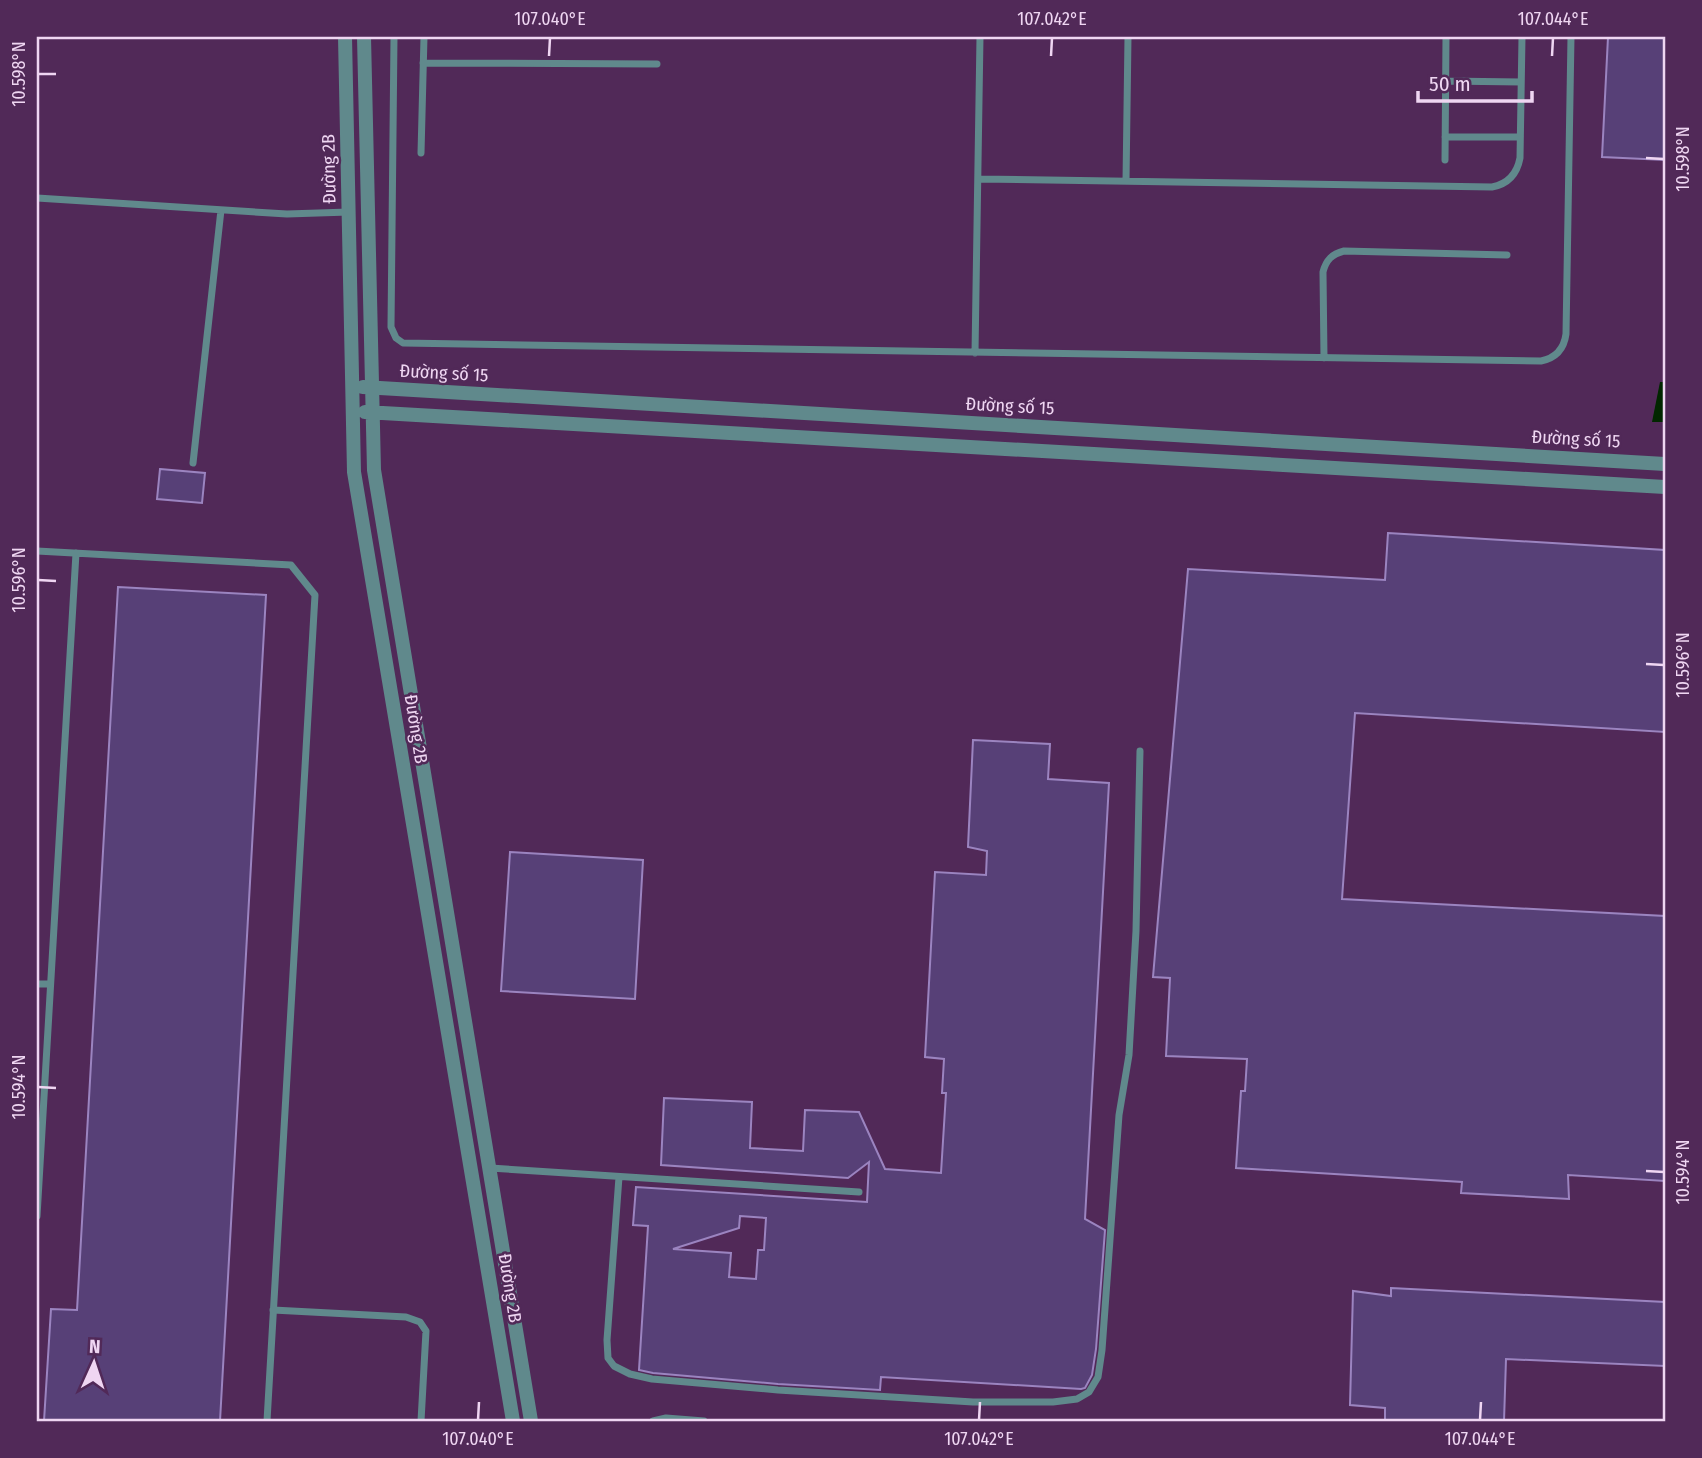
<svg xmlns="http://www.w3.org/2000/svg" width="1702" height="1458" font-family="'Fira Sans Condensed',sans-serif">
<style>
.water{fill:#012700}
.building{fill:#574077;stroke:#9b84c0;stroke-width:2;fill-rule:evenodd}
.lines{fill:none;stroke-linecap:round;stroke-linejoin:round}
.service{stroke:#60898c;stroke-width:7}
.minor{stroke:#60898c;stroke-width:14}
.ticks{fill:none;stroke:#efd6f2;stroke-width:2.5}
.labels{text-anchor:middle;stroke-width:5;stroke-linejoin:round;paint-order:stroke}
.street-label{font-size:18px;fill:#efd6f2;stroke:#512958}
.neatline{fill:none;stroke:#efd6f2;stroke-width:2.5}
.ticks-label{font-size:18px;text-anchor:middle;fill:#efd6f2}
</style>
<rect width="100%" height="100%" fill="#512958"/>
<!-- water -->
<path class="water" d="M1660,382H1665V422H1652Z"/>
<!-- building -->
<path class="building" d="M1608,37H1665V160L1602,157Z
M160,469L205,473L202,503L157,499Z
M1388,533L1665,550V732L1355,713L1342,899L1665,916V1181L1568,1175L1569,1199L1461,1193L1462,1182L1236,1168L1241,1091H1245L1247,1059L1166,1056L1170,978L1153,977L1188,569L1385,580Z
M118,587L266,595L220,1421H44L51,1309L77,1310Z
M973,740L1050,744L1048,779L1109,783L1085,1219L1105,1230L1096,1349L1092,1375L1085,1388L1081,1389L881,1377L880,1390L778,1384L653,1373L639,1370L648,1226L633,1225L636,1187L867,1202L869,1162L848,1178L661,1165L664,1098L752,1102L750,1148L803,1151L805,1110L859,1112L885,1169L941,1173L946,1093H942L944,1059L925,1057L935,872L986,875L987,851L968,847ZM740,1216L766,1218L764,1250H758L756,1279L729,1277L731,1253L673,1249L739,1228Z
M510,852L643,860L635,999L501,991Z
M1391,1288L1665,1302V1366L1506,1359L1504,1421H1385V1408L1350,1405L1353,1291L1391,1296Z"/>
<g class="lines">
<!-- service -->
<path class="service" d="M394,37L391,327L396,338L403,343L1541,361C1556,358 1564,349 1566,334L1571,37
M423,63L657,64
M1445,81L1521,82
M1445,137H1520
M421,153L424,37
M1445,160L1446,37
M978,179L1492,187C1508,184 1517,174 1520,158L1522,37
M1126,181L1128,37
M37,198L287,214L349,212
M975,353L980,37
M1324,358L1323,272C1326,260 1332,254 1344,251L1507,255
M193,463L221,210
M37,551L291,565L315,595L267,1421
M37,984H50
M490,1168L859,1192
M619,1177L607,1340L608,1358L614,1366L630,1374L652,1379L778,1390L973,1402H1053L1077,1399L1089,1392L1098,1377L1102,1350L1119,1115L1129,1055L1136,931L1140,751
M37,1216L76,553
M273,1310L406,1317L420,1322L426,1331L421,1421
M653,1421L666,1418L704,1421"/>
<!-- minor -->
<path class="minor" d="M345,37L354,472L513,1421
M364,37L374,470L531,1421
M363,387L1665,464
M365,412L1665,487"/>
</g>
<!-- ticks -->
<path class="ticks" d="M549,56L550,38M1051,56L1052,38M1552,56L1553,38M38,74H56M1646,158L1664,159M38,580L56,581M1646,664L1664,665M38,1087L56,1088M1646,1171L1664,1172M478,1420L479,1402M979,1420L980,1402M1480,1420L1481,1402"/>
<g class="labels">
<!-- street labels -->
<g class="street-label">
<text transform="translate(329 169) rotate(-91)" y="6">Đường 2B</text>
<text transform="translate(444 373) rotate(3)" y="6">Đường số 15</text>
<text transform="translate(1010 406) rotate(3)" y="6">Đường số 15</text>
<text transform="translate(1576 439) rotate(3)" y="6">Đường số 15</text>
<text transform="translate(416 729) rotate(81)" y="6">Đường 2B</text>
<text transform="translate(510 1288) rotate(81)" y="6">Đường 2B</text>
</g>
</g>
<!-- border -->
<rect width="1702" height="1458" fill="none" stroke="#512958" stroke-width="77"/>
<!-- north arrow -->
<g transform="translate(94 1363) rotate(3)" stroke="#512958" stroke-width="5" paint-order="stroke">
<path d="M0-5L12 26L0 18L-12 26Z" fill="#efd6f2"/>
<text y="-10" font-size="19" font-weight="bold" text-anchor="middle" fill="#efd6f2">N</text>
</g>
<!-- scale -->
<path d="M1418 91v10h114v-10" fill="none" stroke="#efd6f2" stroke-width="3.5"/>
<text x="1429" y="91" font-size="21" fill="#efd6f2" stroke="#512958" stroke-width="5" paint-order="stroke">50 m</text>
<rect x="38" y="38" width="1626" height="1382" class="neatline"/>
<g class="ticks-label">
<text x="550" y="25">107.040°E</text>
<text x="1052" y="25">107.042°E</text>
<text x="1553" y="25">107.044°E</text>
<text transform="translate(19 74) rotate(-90)" y="6">10.598°N</text>
<text transform="translate(1683 159) rotate(-90)" y="6">10.598°N</text>
<text transform="translate(19 580) rotate(-90)" y="6">10.596°N</text>
<text transform="translate(1683 665) rotate(-90)" y="6">10.596°N</text>
<text transform="translate(19 1087) rotate(-90)" y="6">10.594°N</text>
<text transform="translate(1683 1172) rotate(-90)" y="6">10.594°N</text>
<text x="478" y="1445">107.040°E</text>
<text x="979" y="1445">107.042°E</text>
<text x="1480" y="1445">107.044°E</text>
</g>
</svg>
